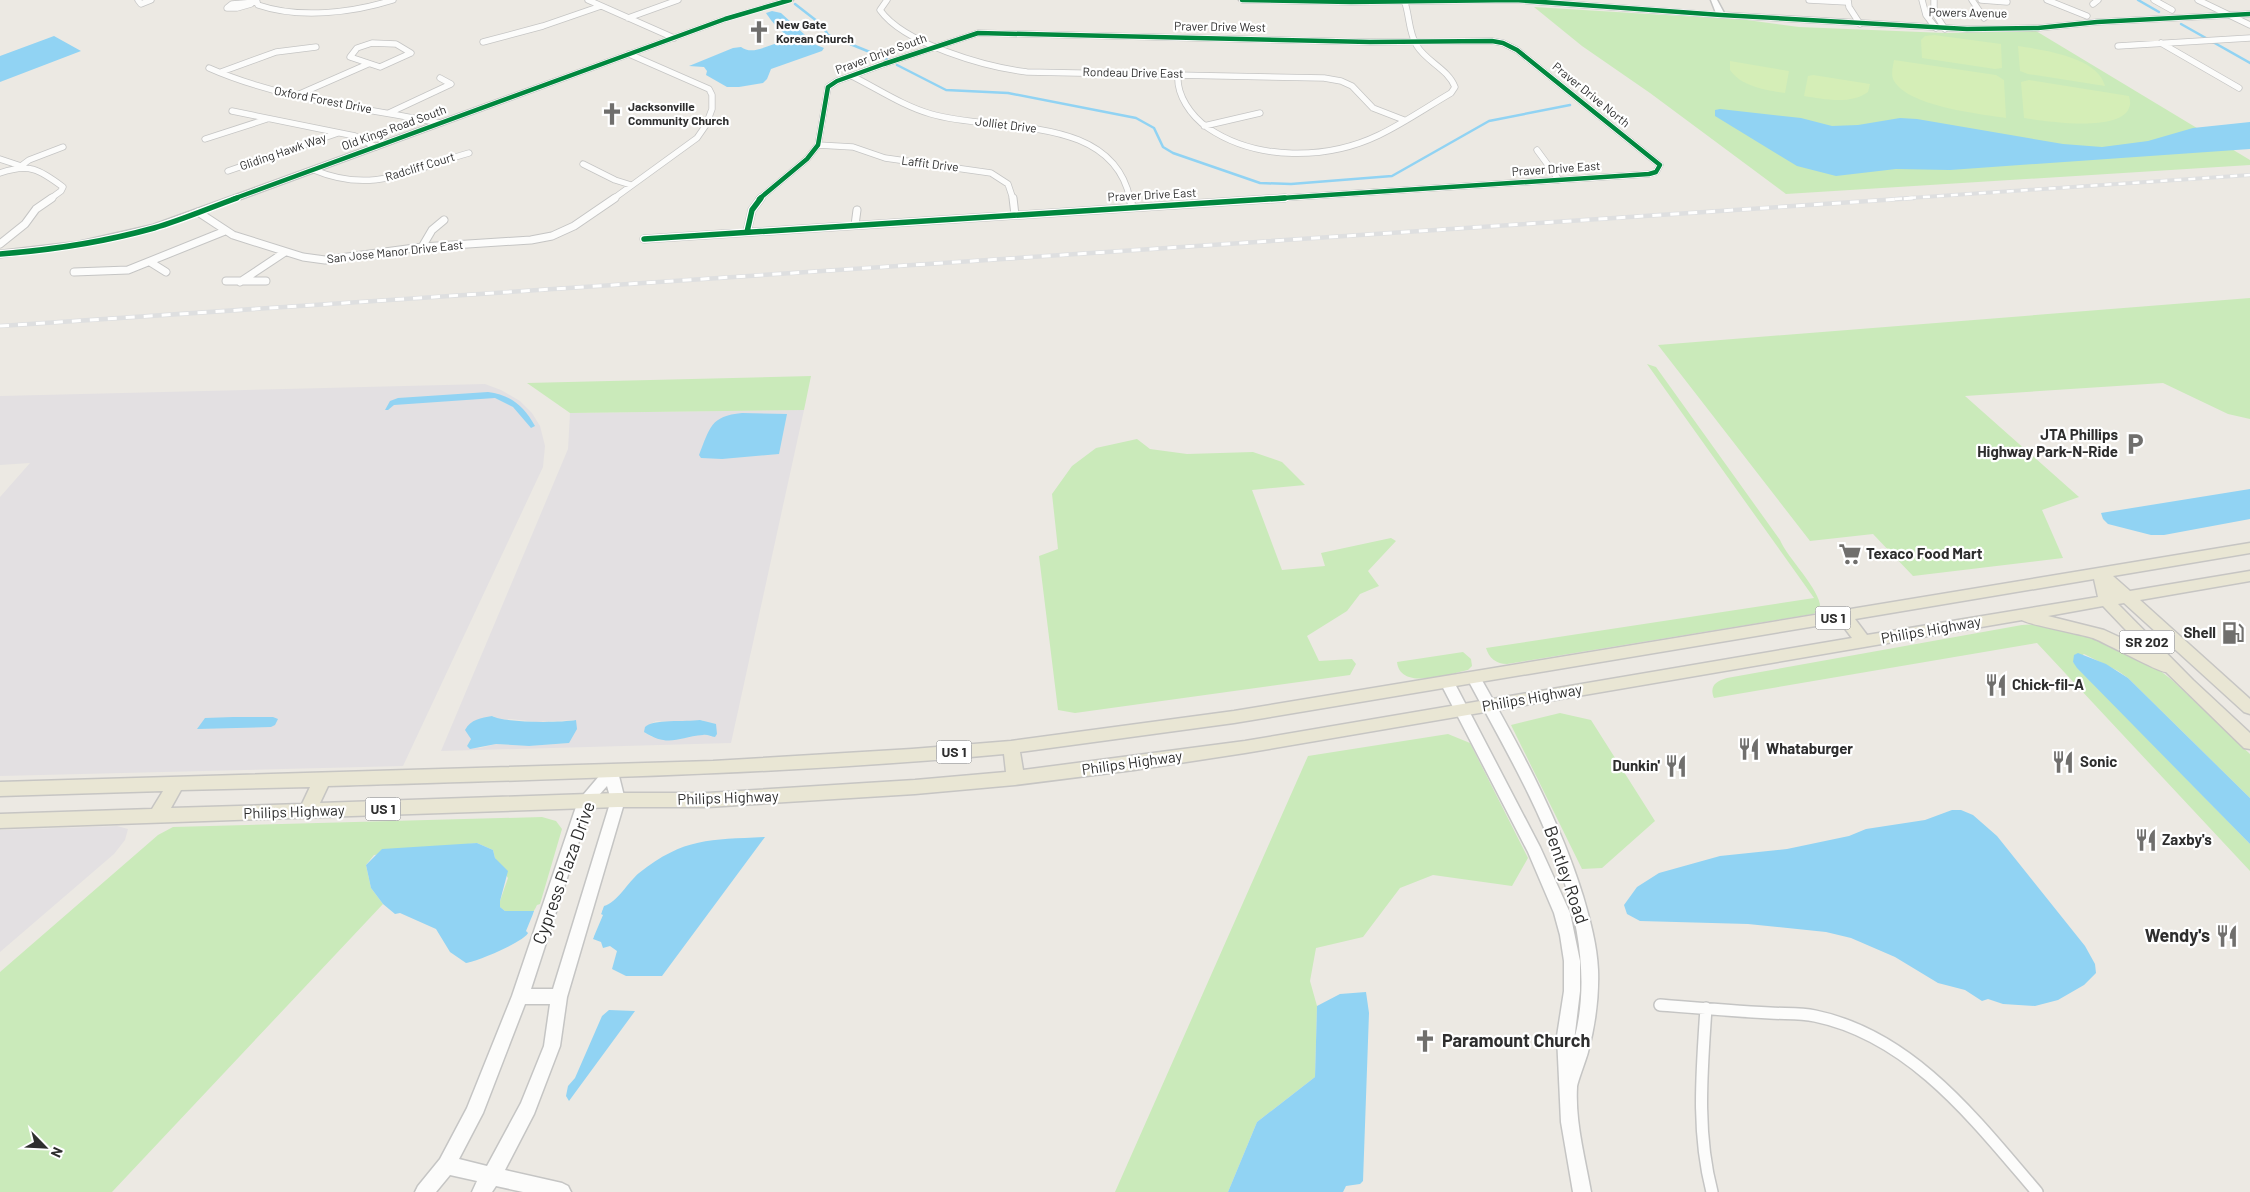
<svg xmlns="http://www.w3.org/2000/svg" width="2250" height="1192" font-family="Barlow,sans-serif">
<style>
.industrial{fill:#e3e0e2;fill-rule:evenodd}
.green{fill:#caeaba}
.pitch{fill:#d5eeb7}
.water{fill:#91d3f3}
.pier{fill:#ece9e3}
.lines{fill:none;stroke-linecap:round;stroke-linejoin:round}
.stream{stroke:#91d3f3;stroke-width:2.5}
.street-far2-casing{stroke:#c5c5c4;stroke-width:7}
.street-far1-casing{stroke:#c5c5c4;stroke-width:9}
.street-casing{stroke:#c5c5c4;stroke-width:14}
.secondary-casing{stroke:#c5c5c4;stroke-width:3}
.primary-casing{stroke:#c6c5c3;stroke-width:3}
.street-far2{stroke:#fcfcfb;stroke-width:5.5}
.street-far1{stroke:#fcfcfb;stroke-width:7}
.street{stroke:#fcfcfb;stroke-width:11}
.secondary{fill:#fcfcfb;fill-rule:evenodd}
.primary{fill:#e9e6d4;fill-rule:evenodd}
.rail-far1-casing{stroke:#dedfe0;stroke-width:4}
.rail-casing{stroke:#dedfe0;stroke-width:4.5}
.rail-far1{stroke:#fff;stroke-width:2.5;stroke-dasharray:7;stroke-linecap:butt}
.rail{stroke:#fff;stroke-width:3;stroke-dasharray:9;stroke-linecap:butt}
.cycleway-far1-casing{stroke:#fff;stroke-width:6}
.cycleway-casing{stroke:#fff;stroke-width:8}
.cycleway-far1{stroke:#00873e;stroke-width:4.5}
.cycleway{stroke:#00873e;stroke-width:5.5}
.labels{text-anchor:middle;stroke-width:4.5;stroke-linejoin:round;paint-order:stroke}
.far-street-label{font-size:12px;fill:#2e2e2e;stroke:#fff}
.far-poi-label{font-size:12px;font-weight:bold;fill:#2e2e2e;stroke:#fff;text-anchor:start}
.shield{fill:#fff;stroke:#6d6d6d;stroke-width:1}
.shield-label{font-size:14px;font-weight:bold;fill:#2e2e2e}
.poi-label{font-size:15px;font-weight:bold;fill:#2e2e2e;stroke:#fff;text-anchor:start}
.street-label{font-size:15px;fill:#2e2e2e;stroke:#fff}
.near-street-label{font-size:18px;fill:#2e2e2e;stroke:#fff}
.near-poi-label{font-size:18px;font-weight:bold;fill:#2e2e2e;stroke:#fff;text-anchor:end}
</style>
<rect width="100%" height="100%" fill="#ece9e3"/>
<!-- industrial -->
<path class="industrial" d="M485,384L501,390L520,401L532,413L540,426L545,446L543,467L403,766L0,776V497L30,463L0,465V396Z
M804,410L731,743L441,751L568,449L570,413ZM492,716L500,720L511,719L536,722L576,720L569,743L529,746L496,744L480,748L467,746L471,739L467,727ZM703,720L712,737L705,734L652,737L645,733V727L656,721L683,723Z
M117,826L128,829L125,840L114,854L0,952V830Z"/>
<!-- green -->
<path class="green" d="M1534,7L1747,20L1799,27L1945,33L2036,31L2250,160V165L1786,194L1650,93L1582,46Z
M2250,298V419L2228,414L2163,383L1965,396L2079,497L2042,510L2063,558L1913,576L1873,534L1810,541L1658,345Z
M1647,364L1656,367L1780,540C1787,558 1824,593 1820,610L1813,614L1507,664C1496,664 1489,658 1486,648L1814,598Z
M811,376L804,410L570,413L527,383Z
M1137,439L1150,449L1187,454L1253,452L1282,462L1305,485L1252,490L1282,570L1325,566L1321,553L1391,538L1396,541L1368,571L1379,586L1360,594L1347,611L1307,636L1319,661L1352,659L1356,664L1350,675L1075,713L1058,710L1039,556L1058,549L1052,494L1072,466L1096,448Z
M2040,624L2072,628L2144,658L2172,680L2250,754V798L2128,678L2118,671L2084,654L2073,662L2250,844V871L2037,643L1714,698C1709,686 1716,681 1727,678L2022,625Z
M1463,652L1471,659L1472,666L1468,670C1449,674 1400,691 1397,662Z
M1560,713L1591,720L1655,821L1602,868L1582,869L1511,725Z
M1448,734L1470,743L1528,858L1512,886L1433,875L1400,888L1363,937L1316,948L1310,981L1317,1006L1315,1077L1257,1122L1228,1192H1115L1308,756Z
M542,817L556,821L562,829L540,904L537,905L534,911H505L500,907V901L508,878L495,858L493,850L477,843L374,855L366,865L371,888L383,904L112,1192H0V972L158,835L173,827Z"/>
<!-- pitch -->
<path class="pitch" d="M1934,35L2001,44L2002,68L1995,69L1922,58L1921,40L1925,36Z
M2018,46C2043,50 2098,57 2105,86L2028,74L2020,71Z
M1894,60L1996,75L2004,80L2006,118C1980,114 1905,106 1893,79C1891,73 1893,66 1894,60Z
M1730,61L1789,71L1785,93C1766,90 1742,87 1730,70Z
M1813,75L1870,84L1868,92C1851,105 1823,99 1804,96L1808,76Z
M2029,80L2129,96C2130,100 2131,104 2129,108C2119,133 2045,121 2024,118L2021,82Z"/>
<!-- water -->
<path class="water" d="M772,11L781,13L805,35C790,45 774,25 766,13Z
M54,36L81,51L0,82V56Z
M806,41L824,48L822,51L771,69L767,79L763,83L739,87H727L706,75L707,71L704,67L689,66L733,48L741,47C753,56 769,44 782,42C790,41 798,41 806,41Z
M1720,109L1801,118L1832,126L1858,125L1900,118L1917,119L2063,144L2102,147L2148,141L2193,128L2250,122V149L1950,170L1896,169L1836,176L1797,166L1715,116V110Z
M488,392C511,395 524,406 535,426L531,428L513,407L495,398L394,405L388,410H385L390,401L398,398Z
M742,413L787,414L779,454L722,459L701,458L699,455C710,428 710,416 742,413Z
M2250,489V519L2164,535H2151L2108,524L2103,519L2101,513Z
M2078,653L2106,664L2128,678L2250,798V844L2077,668L2073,662L2074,655Z
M492,716C505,723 559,723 576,720L577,729L569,743L529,746L496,744L470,749L467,746L471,739L465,730C471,719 481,718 492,716Z
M233,717H273L278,719L275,725L271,727L197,729L205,718Z
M700,720L716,724L717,734L715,737C711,737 707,734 703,735C678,737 669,748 644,732L645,727C652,719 686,722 700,720Z
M1952,810H1961L1973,815L1997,836L2085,946L2095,964L2096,973L2084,985L2058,1000L2035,1006L2003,1004L1988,999L1982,1001L1965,990L1938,983L1895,957L1851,938L1826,932L1748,924L1640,921L1627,914L1624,905L1637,887L1659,873L1720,856L1787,849L1849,836L1866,829L1925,820Z
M765,837L662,976H626L612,969L617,951L610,946L603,948L601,942L593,939L595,931L529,932C524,942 478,961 466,963L450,952L436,929L400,913L395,914L383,904L371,888L366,865L382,849L477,843L493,850L495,858L508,871L500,901V907L505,911H534L533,916L601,914L604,906C617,903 628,882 639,873C685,837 710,840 765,837Z
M1366,992L1369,1013L1363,1181L1360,1184L1346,1186L1343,1192H1228L1257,1122L1315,1077L1317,1006L1340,994Z
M609,1010L635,1011L569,1101L566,1096L568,1086L575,1078L602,1016Z"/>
<!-- pier -->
<path class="pier" d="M601,904H604L601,914L603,915L592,941L590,939L592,933L530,935L526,940L528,933L526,931L535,909L536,913L599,912Z"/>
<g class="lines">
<!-- stream -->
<path class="stream" d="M2138,0L2159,12
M795,4L822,25L828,35L887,59
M2181,24L2250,63
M897,65L946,90L1008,93L1136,118L1154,128L1163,147L1173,153L1260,183L1291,184L1392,176L1489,121L1570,105"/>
<defs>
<path id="street-far2" d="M138,0L141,4L151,0
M256,0L258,5C299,19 352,13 393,0
M588,0L674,38
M887,0L880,10C904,44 986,67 1027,72L1324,78L1341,81L1352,86L1373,108L1404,120
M1809,0L1847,2
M1848,0L1849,7L1860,24
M1922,0L1926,15L1936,28
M1934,0V12L1945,29
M1972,0L1984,18
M1981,0L2007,2
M2047,0L2087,16
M2154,0L2172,10
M2198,0L2250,25
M251,4L237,8H227L232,4L257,2
M2093,4L2098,0
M628,18L678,0
M483,42L543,26L601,6
M372,43L396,44L411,53L380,67L350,57L357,48Z
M2161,43L2239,88
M2118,46L2250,38
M209,68C279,99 364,108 440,123
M221,72L276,52L316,47
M1178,74C1176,95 1191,116 1208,128C1257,161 1327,160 1379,135C1404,123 1427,107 1451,93L1455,87C1448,69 1427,62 1417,46C1408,32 1410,15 1404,0
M852,76C878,89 903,106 931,114C994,133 1112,112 1130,199
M295,96L368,64
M232,111L355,136L376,147
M389,113L451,84L440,78
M1204,126L1260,113
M205,139L267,119
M818,145L853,147L885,158L991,173L1008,184L1013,199
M1537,150L1559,180
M0,159L21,166
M583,164L615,180L631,185
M21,166L29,160L63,147
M314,170C374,195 411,169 469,153
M228,171L338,133
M0,173C29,163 39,169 63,187L61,191L50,199
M613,199L697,138L706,125L712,109V95L709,89L629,54
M759,199L807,159L818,145L828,87L837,81L884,64L978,33L1370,42L1492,41L1503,43L1517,50L1660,165L1656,172L1649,174L1265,199"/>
<path id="street-far1" d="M1013,198L1015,215
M1130,198L1132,207
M198,212L233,235L303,257L325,260L422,247L531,240L552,236L574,226L615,198
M855,225L857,210
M747,232L752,210L761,198
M644,239L1285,198
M0,244L25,224L36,209L52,198
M422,247L432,230L444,220
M150,262L166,272
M74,272L128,270L225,231
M226,281H266
M240,282L285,252"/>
<path id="street" d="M1660,1005C1697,1008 1733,1011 1770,1013C1785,1014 1800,1013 1815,1016C1912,1036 1976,1121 2037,1192
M1706,1008C1702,1070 1696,1131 1712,1192"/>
<path id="secondary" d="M783,0H793L727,20L159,229L78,247L0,257V251L78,242L153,225L723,18Z
M1239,0H1543L1716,13L1711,0H1717L1724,13L1967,27L2038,26L2097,20L2250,12V16L2097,24L2038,30L1967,31L1721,17L1515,2L1351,4L1242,2Z
M1474,673L1479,675C1519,746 1559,818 1583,896C1590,920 1597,945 1598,970C1599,997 1595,1026 1588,1052C1586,1060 1577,1083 1577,1087C1575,1122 1585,1158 1591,1192H1573L1561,1122L1557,1036L1564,991V961L1560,935L1554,913L1528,852L1440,682L1442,679H1452L1454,682L1540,847L1570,913L1580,961V991L1574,1041C1607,916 1524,785 1467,678L1469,675Z
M611,766L616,768L618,772L625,800L567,997L560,1046L534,1114L505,1170L562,1183L568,1186L571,1192H523L496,1186L492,1192H472L477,1181L450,1175L436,1192H415L418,1186L440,1159L467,1108L512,996L578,801L606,768ZM607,786L611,800L553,989H531L591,804ZM525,1004H550L544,1046L521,1103L487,1166L459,1159L483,1113Z"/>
<path id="primary" d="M2250,543V553L2113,576L2130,591L2250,571V581L2140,600L2250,699V714L2244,712L2124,603L2118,604L2193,680L2250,733V749L2244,748L2166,672C2160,673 2106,643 2093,638C2081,634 2026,624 2022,620L1245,753L1134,770L1015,785L915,794L708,807H618L0,828V814L152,809L163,791L0,796V782L713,761L912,749L1011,741L1234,711ZM2094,579L2098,597L1867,635L1855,619ZM2103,606L2143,648L2104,630L2048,616ZM1840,622L1852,638L1245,741L1023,770L1020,752L1234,723ZM1004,754L1006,772L915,780L708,793H618L320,803L328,786C553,779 779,775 1004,754ZM310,787L302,804L171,808L181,790Z"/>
</defs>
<!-- street-far2 casing -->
<use href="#street-far2" class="street-far2-casing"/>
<!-- street-far1 casing -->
<use href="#street-far1" class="street-far1-casing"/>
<!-- street casing -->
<use href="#street" class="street-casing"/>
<!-- secondary casing -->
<use href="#secondary" class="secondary-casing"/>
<!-- primary casing -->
<use href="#primary" class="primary-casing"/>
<!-- street-far2 -->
<use href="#street-far2" class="street-far2"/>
<!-- street-far1 -->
<use href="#street-far1" class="street-far1"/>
<!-- street -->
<use href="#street" class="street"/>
<!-- secondary -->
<use href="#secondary" class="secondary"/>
<!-- primary -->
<use href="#primary" class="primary"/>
<defs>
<path id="rail-far1" d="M1895,199L2250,175"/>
<path id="rail" d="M0,326L1914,198"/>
</defs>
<!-- rail-far1 casing -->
<use href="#rail-far1" class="rail-far1-casing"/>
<!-- rail casing -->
<use href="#rail" class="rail-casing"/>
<!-- rail-far1 -->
<use href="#rail-far1" class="rail-far1"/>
<!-- rail -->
<use href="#rail" class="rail"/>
<defs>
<path id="cycleway-far1" d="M1242,0L1351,2L1516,0
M1515,0L1721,15L1967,29L2038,28L2097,22L2250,14
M233,199L725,19L790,0
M759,199L807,159L818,145L828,87L837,81L884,64L978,33L1370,42L1492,41L1503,43L1517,50L1660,165L1656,172L1649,174L1265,199"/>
<path id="cycleway" d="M747,232L752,210L761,198
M644,239L1285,198
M0,254C52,250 104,242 154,228C182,220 209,208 237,198"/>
</defs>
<!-- cycleway-far1 casing -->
<use href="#cycleway-far1" class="cycleway-far1-casing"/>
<!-- cycleway casing -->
<use href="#cycleway" class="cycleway-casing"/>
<!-- cycleway-far1 -->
<use href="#cycleway-far1" class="cycleway-far1"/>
<!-- cycleway -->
<use href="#cycleway" class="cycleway"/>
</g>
<!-- icons -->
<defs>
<symbol id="church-bare" viewBox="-9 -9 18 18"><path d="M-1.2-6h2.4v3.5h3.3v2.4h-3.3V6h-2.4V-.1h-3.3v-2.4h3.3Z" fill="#706f6d" stroke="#fff" stroke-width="2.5" paint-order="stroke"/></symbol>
<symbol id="parking-bare" viewBox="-9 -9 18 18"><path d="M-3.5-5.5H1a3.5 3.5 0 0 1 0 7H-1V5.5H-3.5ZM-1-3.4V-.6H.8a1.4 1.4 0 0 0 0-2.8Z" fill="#706f6d" stroke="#fff" stroke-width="2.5" paint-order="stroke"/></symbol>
<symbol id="supermarket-bare" viewBox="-9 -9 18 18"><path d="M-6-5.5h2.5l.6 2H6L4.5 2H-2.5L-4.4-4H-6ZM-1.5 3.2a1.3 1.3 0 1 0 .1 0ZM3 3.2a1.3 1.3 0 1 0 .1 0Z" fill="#706f6d" stroke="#fff" stroke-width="2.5" paint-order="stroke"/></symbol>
<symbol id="fuel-bare" viewBox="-9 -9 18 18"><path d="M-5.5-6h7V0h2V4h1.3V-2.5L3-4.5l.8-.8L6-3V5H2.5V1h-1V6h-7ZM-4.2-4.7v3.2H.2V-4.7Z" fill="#706f6d" stroke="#fff" stroke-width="2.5" paint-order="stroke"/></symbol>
<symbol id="restaurant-bare" viewBox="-9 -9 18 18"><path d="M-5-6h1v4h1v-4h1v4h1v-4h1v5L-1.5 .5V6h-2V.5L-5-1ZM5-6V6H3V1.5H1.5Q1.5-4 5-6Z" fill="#706f6d" stroke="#fff" stroke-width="2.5" paint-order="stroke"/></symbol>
</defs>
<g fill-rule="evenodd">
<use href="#church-bare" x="743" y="16" width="32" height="32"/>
<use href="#church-bare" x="596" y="98" width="32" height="32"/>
<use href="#parking-bare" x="2119" y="428" width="32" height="32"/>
<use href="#supermarket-bare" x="1834" y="538" width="32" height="32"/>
<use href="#fuel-bare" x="2217" y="617" width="32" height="32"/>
<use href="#restaurant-bare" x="1980" y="669" width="32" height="32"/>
<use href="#restaurant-bare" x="1733" y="733" width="32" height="32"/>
<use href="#restaurant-bare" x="2047" y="746" width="32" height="32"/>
<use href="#restaurant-bare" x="1660" y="750" width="32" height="32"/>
<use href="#restaurant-bare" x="2130" y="824" width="32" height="32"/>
<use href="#restaurant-bare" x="2211" y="920" width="32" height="32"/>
<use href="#church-bare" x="1409" y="1025" width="32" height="32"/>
</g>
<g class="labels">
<!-- far-street labels -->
<g class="far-street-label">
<text transform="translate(1968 13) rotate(1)" y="4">Powers Avenue</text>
<text transform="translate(1220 27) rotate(1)" y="4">Praver Drive West</text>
<text transform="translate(881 54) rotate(-20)" y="4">Praver Drive South</text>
<text transform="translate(1133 73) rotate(1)" y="4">Rondeau Drive East</text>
<text transform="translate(1591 95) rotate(39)" y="4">Praver Drive North</text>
<text transform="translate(323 100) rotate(11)" y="4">Oxford Forest Drive</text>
<text transform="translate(1006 125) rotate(7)" y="4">Jolliet Drive</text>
<text transform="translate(394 128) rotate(-20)" y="4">Old Kings Road South</text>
<text transform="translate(283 152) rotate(-19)" y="4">Gliding Hawk Way</text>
<text transform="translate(930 164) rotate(7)" y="4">Laffit Drive</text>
<text transform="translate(420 167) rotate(-17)" y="4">Radcliff Court</text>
<text transform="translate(1556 169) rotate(-4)" y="4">Praver Drive East</text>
<text transform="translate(1152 195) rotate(-3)" y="4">Praver Drive East</text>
<text transform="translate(395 252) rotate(-6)" y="4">San Jose Manor Drive East</text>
</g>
<!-- far-poi labels -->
<g class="far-poi-label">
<text x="776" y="29">New Gate<tspan x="776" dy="14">Korean Church</tspan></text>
<text x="628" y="111">Jacksonville<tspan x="628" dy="14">Community Church</tspan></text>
</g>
<!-- shield labels -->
<g class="shield">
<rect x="1815.5" y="606.5" width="35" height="23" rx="4"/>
<rect x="2119.5" y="630.5" width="55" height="23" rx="4"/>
<rect x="936.5" y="740.5" width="35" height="23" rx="4"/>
<rect x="365.5" y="797.5" width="35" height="23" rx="4"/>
</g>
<g class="shield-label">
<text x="1833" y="623">US 1</text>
<text x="2147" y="647">SR 202</text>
<text x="954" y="757">US 1</text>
<text x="383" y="814">US 1</text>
</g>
<!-- poi labels -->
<g class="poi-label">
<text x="2118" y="440" text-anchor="end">JTA Phillips<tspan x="2118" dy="17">Highway Park-N-Ride</tspan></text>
<text x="1866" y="559">Texaco Food Mart</text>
<text x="2216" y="638" text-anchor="end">Shell</text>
<text x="2012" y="690">Chick-fil-A</text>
<text x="1766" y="754">Whataburger</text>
<text x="2080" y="767">Sonic</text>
<text x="1660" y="771" text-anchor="end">Dunkin'</text>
<text x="2162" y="845">Zaxby's</text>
</g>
<!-- street labels -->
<g class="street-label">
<text transform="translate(1931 630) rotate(-10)" y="5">Philips Highway</text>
<text transform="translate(1532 698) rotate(-10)" y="5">Philips Highway</text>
<text transform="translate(1132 763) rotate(-8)" y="5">Philips Highway</text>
<text transform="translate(728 798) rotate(-2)" y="5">Philips Highway</text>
<text transform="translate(294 812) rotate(-2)" y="5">Philips Highway</text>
</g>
<!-- near-street labels -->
<g class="near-street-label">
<text transform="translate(564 873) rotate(-70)" y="6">Cypress Plaza Drive</text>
<text transform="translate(1566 875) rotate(71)" y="6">Bentley Road</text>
</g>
<!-- near-poi labels -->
<g class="near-poi-label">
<text x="2210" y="942">Wendy's</text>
<text x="1442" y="1047" text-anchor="start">Paramount Church</text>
</g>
</g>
<!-- north arrow -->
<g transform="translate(45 1147) rotate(114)" stroke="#ffffff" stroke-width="4" paint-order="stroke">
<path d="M0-4L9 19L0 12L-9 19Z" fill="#2e2e2e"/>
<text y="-8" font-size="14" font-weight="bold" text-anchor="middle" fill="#2e2e2e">N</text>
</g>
</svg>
